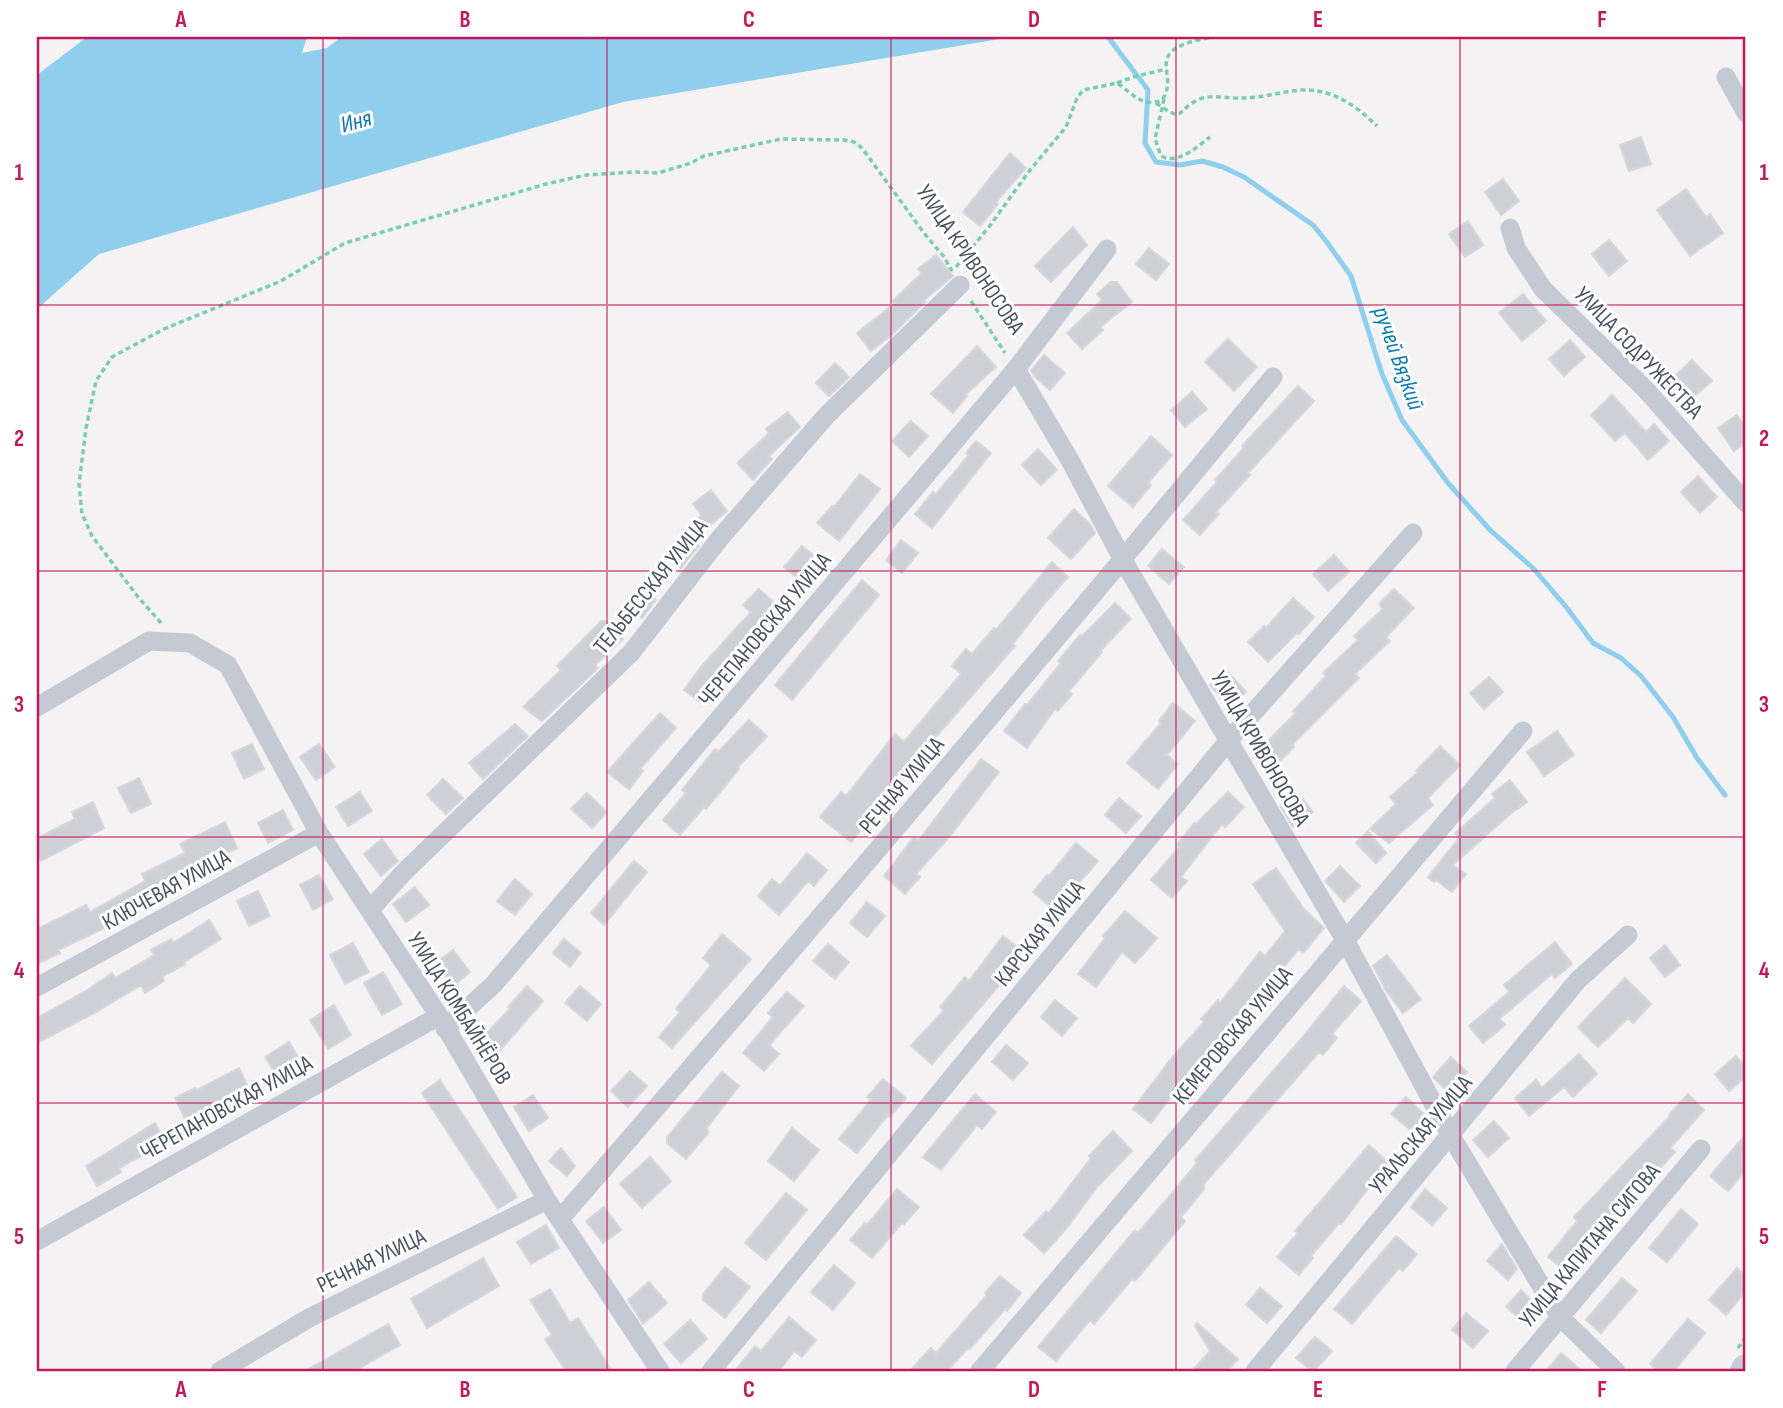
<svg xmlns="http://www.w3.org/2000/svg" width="1783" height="1408" font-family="'Sofia Sans Condensed',sans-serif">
	<rect width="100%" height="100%" fill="#f4f2f2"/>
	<!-- water -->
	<path fill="#8fceed" d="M87,37h220l-5,16 25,-5 14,-11h671l-389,65 -524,152 -62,55v-234z"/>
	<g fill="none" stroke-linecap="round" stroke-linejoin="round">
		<!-- stream -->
		<path stroke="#8fceed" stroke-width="5" d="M1108,37l40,53 -3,53 11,19 24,3 22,-4 21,6 21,10 69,48 13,16 25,35 31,98 20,46 46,63 42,47 43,38 34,40 26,35 28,15 20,18 32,41 24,41 28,37"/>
	</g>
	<!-- building -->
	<path fill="#ced0d6" stroke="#d6d7dd" stroke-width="2" d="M1641,137l10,27 -22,7 -9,-26z
		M1010,153l16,15 -30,34 2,2 -18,22 -17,-14z
		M1503,179l16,22 -18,14 -16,-23z
		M1686,189l20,28 4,-3 13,19 -33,23 -33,-46z
		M1468,221l15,24 -18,12 -16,-23z
		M1073,227l14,18 -36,37 -16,-16z
		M1609,240l18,21 -18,15 -17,-22z
		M1149,248l20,16 -13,16 -20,-16z
		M936,255l17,21 -30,25 2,1 -32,32 -22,17 -14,-18 38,-30 -3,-2 30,-28 -4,-4z
		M1111,282h6l15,20 -32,25 3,3 -21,19 -15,-16 35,-33 -5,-6z
		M1523,294l23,27 -24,20 -23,-28z
		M1228,339l29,28 -23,24 -29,-29z
		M1570,340l15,17 -21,19 -15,-17z
		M977,346l19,21 -30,27 1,2 -14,17 -22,-19z
		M1044,355l21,18 -15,17 -15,-13 -4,-7z
		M1692,360l20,21 -16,14 -20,-20z
		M835,363l14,14 -20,19 -13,-13z
		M1298,386l16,15 -66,72 2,2 -34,37 3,2 -19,21 -17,-15 34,-38 -2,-2 29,-32 -2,-2z
		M1192,392l15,17 -22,18 -14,-17z
		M1612,395l34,37 8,-8 15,17 -21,19 -23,-27 -10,8 -24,-26z
		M788,412l12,15 -31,29 3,3 -19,21 -16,-17 32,-30 -3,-4z
		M1737,415l9,14v13l-12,9 -16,-23z
		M911,421l17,15 -19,21 -17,-16z
		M1151,436l21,19 -24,28 3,2 -18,22 -25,-21z
		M976,441l15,12 -59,75 -17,-14 18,-22 3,2 33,-39 -3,-2z
		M1038,449l19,21 -16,15 -19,-20z
		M860,474l20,15 -41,52 -22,-18 15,-17 2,1z
		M1698,476l19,21 -17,16 -19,-21z
		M711,490l16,21 -34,29 6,6 -18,22 -15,-15 36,-38 -9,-11z
		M1074,509l16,15 5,9 -24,26 -23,-21z
		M901,540l17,13 -16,20 -16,-13z
		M802,546l17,14 -18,22 -17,-15z
		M1162,549l22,18 -15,17 -21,-18z
		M1334,555l15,17 -21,19 -15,-17z
		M1052,562l16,15 -25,28 -30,39 2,2 -81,93 -83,103 -31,-25 21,-25 5,4 49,-62 9,8 57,-68 -9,-8 14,-17 6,5 22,-26 2,2z
		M862,580l17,15 -87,105 -17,-15z
		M641,586l15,14 -14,18 -17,-16z
		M759,589l20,18 -28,32 4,2 -25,30 -3,-2 -25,34 -18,-13 17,-23 50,-55 -8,-7z
		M1394,589l20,19 -28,29 4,4 -35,33 4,4 -67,67 2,2 -20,20 -16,-16 38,-38 -3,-2 33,-35 -3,-3 35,-33 -4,-4 29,-27 -4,-5z
		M1293,598l21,19 -15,17 -2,-1 -29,29 -20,-20 16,-16 2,2z
		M1115,603l16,16 -31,32 2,1 -33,39 3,3 -14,17 -3,-2 -28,39 -23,-17 21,-27 2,1 34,-42 -3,-2 22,-26 2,1z
		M601,621h5l17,18 -28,26 3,3 -56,53 -19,-14 38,-37 -4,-4z
		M1227,671l19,21 -17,15 -19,-22z
		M1489,677l14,15 -19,17 -14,-16z
		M1173,703l22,18 -28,34 11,9 -20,25 -31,-26 34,-40 -2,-2z
		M660,713l16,15 -36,41 3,2 -14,18 -22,-17z
		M749,720l18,16 -29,31 1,2 -33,40 -2,-2 -24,28 -17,-15 23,-27 -4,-3 33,-41 3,3z
		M515,724l13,12 -45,43 -14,-16z
		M1557,731l17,24 -30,21 -17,-24z
		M252,744l12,25 -20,10 -12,-26z
		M319,744l16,23 -19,13 -16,-23z
		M1440,746l20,19 -32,33 5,7 -44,38 -19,-14 26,-25 -6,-7 28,-25 -2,-1z
		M981,759l18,13 -49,64 -34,38 4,3 -15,17 -21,-18 30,-39 4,4z
		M139,778l12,26 -20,9 -13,-25z
		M443,779l20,19 -17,16 -19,-19z
		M1510,780l17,22 -18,13 -56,50 13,9 -14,18 -16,-12 -2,2 -6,-5 31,-39 -4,-5 40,-35 -3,-4z
		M360,792l12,19 -24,15 -12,-19z
		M1228,792l16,15 -19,20 -3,-3 -41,53 6,4 -15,17 -21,-18 28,-33 -2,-2 17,-22 2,1z
		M587,793l20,19 -15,16 -21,-19z
		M1299,794l14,18 -20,15 -12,-20z
		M1119,798l22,18 -15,17 -21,-18z
		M93,802l11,26 -63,33 -4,-8v-15l38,-19 -3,-7z
		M283,810l10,20 -25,13 -10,-20z
		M225,822l12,26 -67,33 4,8 -35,17 1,3 -25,14 -57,27 2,3 -23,11v-35l49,-24 4,7 55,-31 -3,-7 43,-21 -5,-9z
		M1368,831l18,22 -10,10 -20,-20z
		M382,839l16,22 -17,15 -17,-22z
		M1076,843l22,18 -43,49 -22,-18 14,-17 2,1z
		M807,853l20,17 -13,16 -6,-5 -29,34 -21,-19 14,-17 8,7z
		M634,861l13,11 -43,53 -13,-12z
		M1340,866l20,20 -16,16 -19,-21z
		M1276,868l27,40 21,20 -21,25 -4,-4 -40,47 2,1 -20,25 5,4 -17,19 -2,-2 -33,37 -6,-5 -37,48 -18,-14 38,-50 33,-37 -3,-3 17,-19 2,3 40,-51 5,4 20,-25 -32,-47z
		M319,875l14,24 -20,11 -13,-25z
		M515,879l17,15 -17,21 -18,-14z
		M415,887l14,18 -23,17 -13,-18z
		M258,891l12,25 -21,10 -12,-25z
		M867,902l18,14 -18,21 -17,-14z
		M1125,911l32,27 -22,25 -13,-11 -26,35 -18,-13 27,-36 -2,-2z
		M209,920l12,19 -37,23 1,2 -23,13 2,4 -19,12 -4,-8 -43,26 -61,32v-25l49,-27 26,-18 3,5 39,-23 -3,-5 20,-11 2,4z
		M722,934l29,25 -79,89 -13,-11 21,-25 -4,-3 35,-44 -8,-7z
		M1003,936l25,19 -24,31 -3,-3 -69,81 -21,-18 33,-36 -4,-3 25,-30 4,4z
		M564,939l17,14 -11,14 -17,-14z
		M1555,942l17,22 -17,14 -3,-4 -53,45 6,6 -22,18 -14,-17 40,-34 -5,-7z
		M353,943l16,29 -24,12 -15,-29z
		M828,944l21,18 -14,17 -22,-18z
		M1665,945l15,20 -15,12 -15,-19z
		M453,950l17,22 -17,14 -18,-22z
		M1387,955l34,44 -18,14 -16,-21 -14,-26z
		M383,972l19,32 -20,11 -18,-32z
		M1625,978l26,26 -18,19 -5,-5 -30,29 -20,-20z
		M527,986l16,15 -53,61 -16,-16 36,-37 -2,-2z
		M580,986l21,18 -14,17 -22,-18z
		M1344,986l17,15 -29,33 5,4 -14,17 -4,-3 -116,133 2,3 -24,29 4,4 -50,60 -3,-2 -38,45 -4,-4 -34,41 -18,-14 97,-117 3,3 35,-41 24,-29 -2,-3 107,-122z
		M787,992l17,14 -35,39 10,9 -15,17 -21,-18 30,-36 -5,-4z
		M1055,1000l22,18 -15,18 -21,-19z
		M334,1005l17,30 -23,14 -18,-29z
		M289,1042l12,20 -24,14 -12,-19z
		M1006,1045l22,18 -15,17 -21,-18z
		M1579,1054l18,20 -24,23 -9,-10 -35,29 -14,-18 21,-18 6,8z
		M1736,1056l10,12v9l-17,14 -14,-17z
		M1451,1057l16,15 -18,21 -16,-16z
		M239,1068l10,21 -62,34 -12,-25 20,-10 2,2z
		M630,1071l17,15 -19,21 -17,-16z
		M722,1072l17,14 -33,43 3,3 -23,27 -19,-16v-6z
		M883,1079l23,19 -16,19 -2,-2 -31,38 -18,-14 32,-39 -4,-3z
		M440,1080l77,117 -19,12 -76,-116z
		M975,1094l21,18 -14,17 -5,-4 -36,45 -18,-13z
		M1688,1094l16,16 -34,38 5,4 -16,17 -4,-4 -48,53 3,3 -31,32 5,4 -14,17 -22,-17 29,-36 -3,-4 96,-101 -1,-1z
		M533,1095l15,23 -19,13 -15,-24z
		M1406,1097l20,19 -13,16 -22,-18z
		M1494,1121l15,17 -21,19 -15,-17z
		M155,1123l11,20 -47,25 2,4 -24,14 -11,-20z
		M792,1128l27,22 -25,31 -26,-20z
		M1113,1131l19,20 -34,35 -32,43 -22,24 -20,-18 22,-24 3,2 42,-55 -2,-2z
		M1746,1134v36l-18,21 -18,-15z
		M1369,1145l27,25 -19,21 -6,-6 -30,39 -2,-1 -28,33 2,2 -14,17 -22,-18 21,-24 -3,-2z
		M561,1148l14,18 -8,10 -18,-15z
		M650,1157l21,24 -29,27 -22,-24z
		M897,1189l22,18 -15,17 -2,-1 -30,35 -22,-18 15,-17 2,2z
		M1425,1189l22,19 -15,17 -21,-18z
		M786,1193l21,17 -41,50 -21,-17z
		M604,1207l17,23 -18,13 -17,-22z
		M1681,1209l17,15 -31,38 -18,-14z
		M546,1225l13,23 -28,16 -14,-22z
		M1396,1236l21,18 -14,17 -4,-3 -47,56 -18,-15z
		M1502,1244l15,25 -9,11 -21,-19z
		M483,1258l16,28 -72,42 -16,-29z
		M834,1265l21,18 -22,27 -22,-18z
		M725,1267l25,20 -25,31 -22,-18v-6z
		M1737,1268l9,8v15l-20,24 -17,-15z
		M1000,1276l21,17 -14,18 -2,-2 -35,40 -2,-1 -21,23h-37l21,-23 5,5 51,-58 -2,-2z
		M1622,1278l15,13 -36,42 -15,-13z
		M649,1282l18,21 -24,21 -15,-24z
		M1260,1288l22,18 -15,17 -21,-18z
		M550,1289l20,34 8,-5 34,53h-46l-21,-32 7,-4 -22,-35z
		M1521,1290l20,20 -13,16 -22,-19z
		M1466,1313l22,18 -15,17 -21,-18z
		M789,1317l27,23 -14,17 -8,-6 -15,20h-44l20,-25 6,5z
		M1688,1319l17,14 -31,38h-16l-8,-7z
		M690,1320l17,19 -26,24 -17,-19z
		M1197,1323l41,36 -11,12h-35l18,-20 -15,-25z
		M388,1324l12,21 -45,26h-50z
		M1315,1337l17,14 -18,20h-2l-16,-13z
		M1561,1353l21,18h-36z"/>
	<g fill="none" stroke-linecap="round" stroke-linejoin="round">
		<!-- path -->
		<path stroke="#7aceaf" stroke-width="3.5" stroke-dasharray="5 3.5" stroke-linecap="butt" d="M1117,83l16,-6 33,-8
			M1164,99l-9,40 6,17c17,9 36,-9 49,-19
			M1156,103c31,22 19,6 44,-4 12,-5 31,0 43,-1 20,0 40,-7 59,-8 32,-1 54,16 75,36
			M956,267l33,-40 41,-57 36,-43 11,-29 6,-8 34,-7c16,11 25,25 45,17 16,-22 -10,-40 18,-54 10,-5 23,-7 33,-9
			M971,301l34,52
			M161,623l-23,-26 -46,-61 -10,-22 -3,-30 7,-56 10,-47 16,-24 52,-28 117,-48 64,-38 201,-59 40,-9 51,-3 21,1 33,-10 13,-7 77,-17 63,1 10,2 8,6 62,85 20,24 8,14
			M1738,1348l8,-11"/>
		<!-- street -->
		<path stroke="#c3cad3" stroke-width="19" d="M1726,77l20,36
			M1510,228l6,20 27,41 104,102 99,112
			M1016,369l55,93 52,98 222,380 106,196 109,181 56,54
			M37,707l112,-66 41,2 38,22 91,168 120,183 108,184 113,171
			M370,910l33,-37 228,-220 89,-115 106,-122 134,-131
			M37,987l282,-154
			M445,1029l49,-45 522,-615 91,-120
			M560,1219c241,-278 480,-557 713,-842
			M37,1241l402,-225
			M220,1371l89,-53 238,-118
			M711,1371l518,-631 184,-207
			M980,1371l543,-640
			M1255,1371l323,-391 50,-45
			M1515,1371l186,-222"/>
		<!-- secondary -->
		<path stroke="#c5cdda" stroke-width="28" d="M1744,1371l2,-3"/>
	</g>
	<!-- grid -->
	<path fill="none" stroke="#c2185b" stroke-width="2" stroke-opacity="0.55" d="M323,37v1334M607,37v1334M891,37v1334M1176,37v1334M1460,37v1334M37,305h1709M37,571h1709M37,837h1709M37,1103h1709"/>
	<g text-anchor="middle" stroke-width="6" stroke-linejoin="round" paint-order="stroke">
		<!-- street labels -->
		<g font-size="23" fill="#495260" stroke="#fff">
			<text transform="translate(971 259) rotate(56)" y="8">УЛИЦА КРИВОНОСОВА</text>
			<text transform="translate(1639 352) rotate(46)" y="8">УЛИЦА СОДРУЖЕСТВА</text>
			<text transform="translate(650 586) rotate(-51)" y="8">ТЕЛЬБЕССКАЯ УЛИЦА</text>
			<text transform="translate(764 629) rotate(-50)" y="8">ЧЕРЕПАНОВСКАЯ УЛИЦА</text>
			<text transform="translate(1261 748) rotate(60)" y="8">УЛИЦА КРИВОНОСОВА</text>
			<text transform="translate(901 785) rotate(-50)" y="8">РЕЧНАЯ УЛИЦА</text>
			<text transform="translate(166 889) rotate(-29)" y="8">КЛЮЧЕВАЯ УЛИЦА</text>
			<text transform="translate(1039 933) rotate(-51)" y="8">КАРСКАЯ УЛИЦА</text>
			<text transform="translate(460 1008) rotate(58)" y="8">УЛИЦА КОМБАЙНЁРОВ</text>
			<text transform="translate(1232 1035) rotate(-50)" y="8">КЕМЕРОВСКАЯ УЛИЦА</text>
			<text transform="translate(226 1107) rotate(-29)" y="8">ЧЕРЕПАНОВСКАЯ УЛИЦА</text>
			<text transform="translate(1420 1134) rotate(-50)" y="8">УРАЛЬСКАЯ УЛИЦА</text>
			<text transform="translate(1589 1245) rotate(-50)" y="8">УЛИЦА КАПИТАНА СИГОВА</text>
			<text transform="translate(371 1260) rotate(-26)" y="8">РЕЧНАЯ УЛИЦА</text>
		</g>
		<!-- water labels -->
		<g font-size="24" font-style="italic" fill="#0d7aaf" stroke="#fff">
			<text transform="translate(356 121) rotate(-15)" y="8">Иня</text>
			<text transform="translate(1399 358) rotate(70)" y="8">ручей Вязкий</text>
		</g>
	</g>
	<!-- border -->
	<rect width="1783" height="1408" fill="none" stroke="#ffffff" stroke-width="77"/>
	<rect x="38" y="38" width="1706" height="1332" fill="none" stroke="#c2185b" stroke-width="2.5"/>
	<g font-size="23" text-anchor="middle" font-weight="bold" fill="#c2185b">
		<text x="181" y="27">A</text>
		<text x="465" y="27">B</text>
		<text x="749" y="27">C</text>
		<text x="1034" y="27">D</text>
		<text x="1318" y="27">E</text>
		<text x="1602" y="27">F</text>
		<text x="19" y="180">1</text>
		<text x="1764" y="180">1</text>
		<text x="19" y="446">2</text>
		<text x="1764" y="446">2</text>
		<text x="19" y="712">3</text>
		<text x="1764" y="712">3</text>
		<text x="19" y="978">4</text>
		<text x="1764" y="978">4</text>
		<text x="19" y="1244">5</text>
		<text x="1764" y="1244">5</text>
		<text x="181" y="1397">A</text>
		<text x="465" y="1397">B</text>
		<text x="749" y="1397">C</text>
		<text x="1034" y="1397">D</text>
		<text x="1318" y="1397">E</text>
		<text x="1602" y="1397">F</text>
	</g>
</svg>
